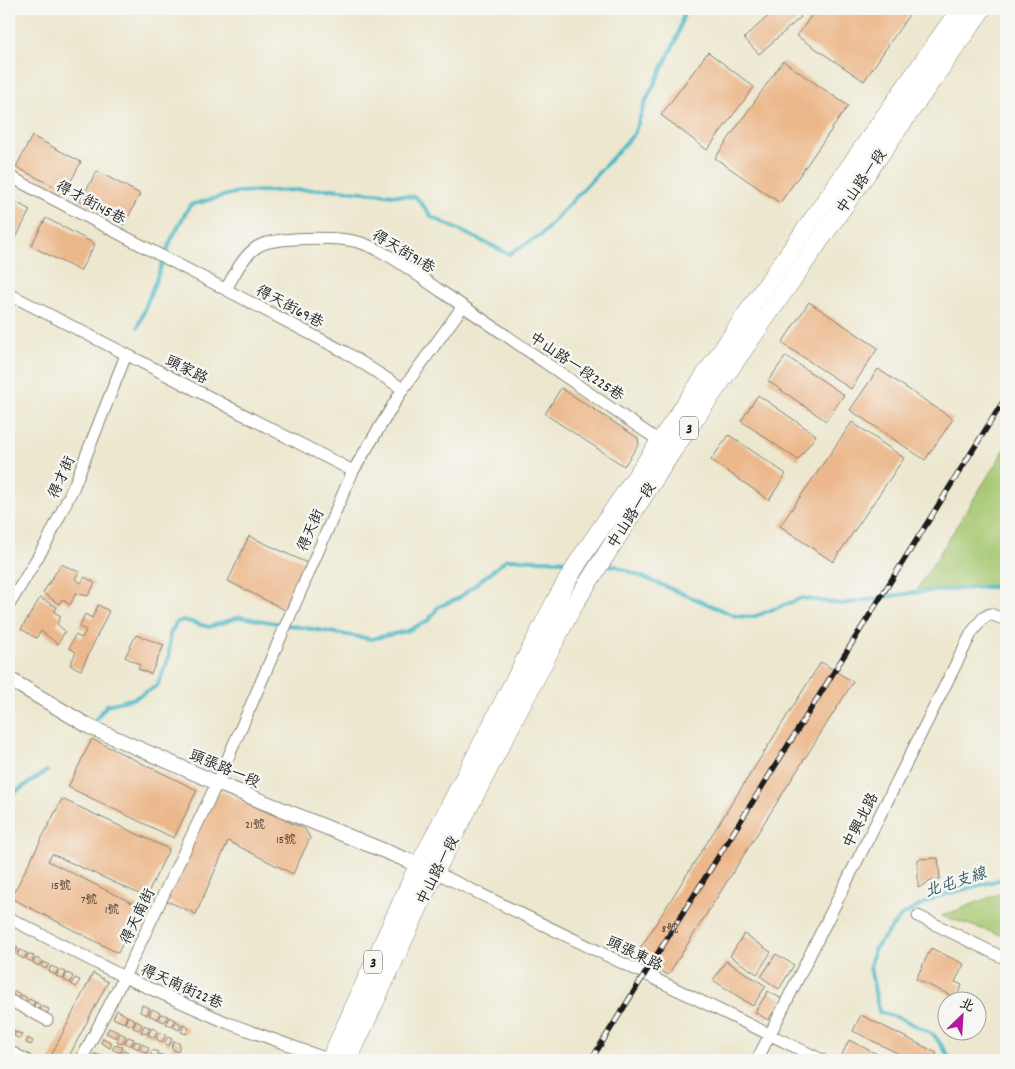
<svg xmlns="http://www.w3.org/2000/svg" width="1015" height="1069" font-family="Dekko,'LXGW WenKai TC',sans-serif">
	<rect width="100%" height="100%" fill="#f6f6f2"/>
	<filter id="ink" filterUnits="userSpaceOnUse"><feTurbulence type="fractalNoise" baseFrequency=".02" numOctaves="2"/><feDisplacementMap in="SourceGraphic" scale="10" xChannelSelector="R" yChannelSelector="G"/><feConvolveMatrix kernelMatrix="1 2 1 2 8 2 1 2 1" color-interpolation-filters="sRGB"/></filter>
	<filter id="wash" filterUnits="userSpaceOnUse"><feTurbulence type="fractalNoise" baseFrequency=".0096" numOctaves="4" result="noise"/><feDisplacementMap in="SourceGraphic" scale="20" xChannelSelector="R" yChannelSelector="G"/><feGaussianBlur stdDeviation="1.12" result="paint"/><feColorMatrix in="noise" values="0 0 0 0 0 0 0 0 0 0 0 0 0 0 0 0 0 1.4 0 .05"/><feComposite in="paint" operator="in"/></filter>
	<g filter="url(#wash)">
		<rect width="100%" height="100%" fill="#ece7ce"/>
		<!-- green -->
		<path fill="#a6c76f" stroke="#617246" d="M1006,447v132l-6,9 -83,2z
			M1006,891v35l-5,9 -59,-19z"/>
		<g fill="none" stroke-linecap="round" stroke-linejoin="round">
			<!-- stream -->
			<path stroke="#4bb8c6" stroke-width="4" d="M138,327l33,-87 19,-35 48,-13 93,-3 85,8 16,20 77,37 32,-19 93,-101 11,-31 32,-65 8,-29
				M606,565l10,1 120,50 17,1 49,-19 39,6 70,-11 95,-8
				M92,724l15,-19 28,-7 22,-12 12,-29 1,-23 6,-11 7,-3 26,7 31,-10 131,22 36,-8 22,-11 9,-13 21,-9 48,-39 65,2
				M9,796l38,-25
				M948,1060v-5l-14,-20 -32,-16 -23,-7 -9,-45 4,-17 27,-34 35,-19 70,-19"/>
		</g>
		<g id="blocks">
			<!-- building -->
			<path fill="#ecb88b" d="M776,9h18l7,8 -42,37 -15,-16z
				M816,9h97l-49,72 -67,-45z
				M708,52l46,35 -47,63 -46,-35z
				M783,61l65,45 -68,97 -65,-45z
				M32,136l49,26 -16,30 -49,-25z
				M97,171l43,23 -16,31 -44,-24z
				M9,198l21,12 -14,28 -7,-4z
				M46,218l49,26 -15,27 -49,-25z
				M9,257l4,2 -4,12z
				M809,302l69,46 -27,41 -69,-46z
				M786,356l58,39 -18,26 -58,-40z
				M878,369l75,50 -28,41 -75,-50z
				M561,388l77,50 1,6 -15,22 -79,-52z
				M758,395l58,40 -18,25 -57,-39z
				M852,422l52,36 -71,104 -53,-36z
				M729,435l57,39 -17,26 -58,-40z
				M249,536l58,27 -20,48 -59,-30z
				M61,564l18,8 -4,7 6,4 4,-6 10,6 -7,13 -12,-3 -6,12 -8,-6 -3,5 -16,-11z
				M40,598l17,9 -3,5 7,4 -4,8 8,7 -7,13 -17,-13 -5,7 -15,-9z
				M98,605l11,6 -28,59 -11,-5 6,-13 -7,-4 6,-13 7,3 4,-8 -7,-3 6,-13 7,4z
				M136,635l28,10 -13,29 -13,-5 2,-4 -15,-8z
				M821,662l32,20 -185,293 -32,-20z
				M92,739l105,51 -23,48 -106,-51z
				M222,792l83,37 5,9 -17,36 -65,-33 -32,73 -29,-13 45,-105z
				M62,799l107,50 -23,48 -94,-43 -4,7 92,46 -22,46 -107,-55z
				M938,858l2,21h-5l-17,9v-29z
				M744,934l27,18 -14,22 -27,-18z
				M11,945l7,3 -3,6 -6,-4z
				M931,948l33,16 -9,18 7,3 -6,13 -40,-19z
				M20,950l7,3 -3,6 -7,-4z
				M28,954l6,2 -2,6 -6,-3z
				M776,954l18,11 -15,24 -18,-12z
				M36,958l6,3 -3,5 -6,-3z
				M726,961l40,25 -13,20 -40,-26z
				M43,962l6,2 -3,5 -5,-2z
				M51,966l7,3 -3,6 -6,-4z
				M59,970l7,2 -3,7 -7,-3z
				M67,973l6,3 -3,7 -6,-3z
				M93,973l15,9 -41,78h-18z
				M75,978l5,2 -4,7 -5,-3z
				M15,991l5,3 -3,5 -5,-3z
				M768,991l14,8 -14,21 -13,-8z
				M21,995l6,3 -2,5 -7,-4z
				M29,999l6,3 -3,5 -6,-2z
				M36,1002l4,3 -2,4 -5,-2z
				M142,1005l8,3 -3,7 -7,-3z
				M42,1006l7,3 -2,5 -7,-3z
				M152,1009l8,4 -3,6 -8,-4z
				M117,1010l10,6 -3,7 -11,-5z
				M161,1014l7,2 -4,6 -6,-3z
				M861,1015l76,38 -4,7h-22l-58,-29z
				M128,1016l7,4 -2,6 -8,-3z
				M169,1017l6,3 -3,6 -6,-2z
				M136,1021l6,3 -3,6 -6,-2z
				M176,1021l5,3 -2,6 -6,-3z
				M144,1025l6,3 -3,6 -6,-2z
				M183,1025l6,3 -3,6 -5,-2z
				M9,1028l6,3 -2,4 -4,-2z
				M109,1028l9,4 -2,6 -10,-5z
				M152,1028l5,3 -3,7 -6,-3z
				M16,1032l6,2 -2,5 -6,-3z
				M159,1032l7,3 -4,7 -6,-3z
				M120,1033l6,3 -3,8 -6,-2z
				M128,1037l6,2 -3,7 -6,-3z
				M168,1037l4,2 -3,7 -5,-3z
				M28,1038l5,3 -2,4 -5,-2z
				M103,1038l9,5 -2,5 -9,-5z
				M849,1040l40,20h-43l-5,-3z
				M135,1041l6,2 -3,6 -5,-3z
				M174,1041l6,3 -2,8 -7,-4z
				M143,1044l6,4 -2,5 -7,-3z
				M115,1045l8,2 -3,6 -8,-4z
				M124,1050l5,2 -1,6 -7,-3z
				M152,1050l6,2 -2,5 -6,-3z
				M95,1054l9,3 -1,3h-10z
				M159,1054l6,2 -1,4 -6,-2z"/>
		</g>
	</g>
	<g filter="url(#ink)">
		<use href="#blocks" fill-opacity="0" stroke="#848275" stroke-width="1"/>
		<g fill="none" stroke-linecap="round" stroke-linejoin="round">
			<defs>
				<path id="minor" d="M9,176l336,176 58,37
					M226,289c9,-15 16,-32 31,-42 16,-11 82,-10 101,-5 27,7 60,34 84,50 75,50 147,102 222,152
					M9,294l344,177
					M9,605l39,-65 26,-54 52,-131
					M435,872l387,188
					M918,916l88,43
					M9,918l115,59 104,46 102,37
					M9,1000l38,20
					M9,1051l17,9
					M81,1060l43,-83 93,-194 136,-312 50,-82 60,-83
					M757,1060l215,-428 11,-14 7,-4 16,6"/>
				<path id="tertiary" d="M9,679l81,48 127,56 212,86"/>
				<path id="primary" d="M330,1060l82,-181 145,-281 23,-39 176,-259 204,-291
					M348,1060l87,-188 138,-266 100,-156 309,-441"/>
			</defs>
			<!-- minor casing -->
			<use href="#minor" stroke="#848275" stroke-width="13"/>
			<!-- tertiary casing -->
			<use href="#tertiary" stroke="#848275" stroke-width="16"/>
			<!-- primary casing -->
			<use href="#primary" stroke="#848275" stroke-width="19"/>
			<!-- minor -->
			<use href="#minor" stroke="#fff" stroke-width="11"/>
			<!-- tertiary -->
			<use href="#tertiary" stroke="#fff" stroke-width="14"/>
			<!-- primary -->
			<use href="#primary" stroke="#fff" stroke-width="18"/>
			<defs>
				<path id="rail" d="M591,1060l415,-663"/>
			</defs>
			<!-- rail casing -->
			<use href="#rail" stroke="#1c1c1c" stroke-width="5.5"/>
			<!-- rail -->
			<use href="#rail" stroke="#f6f6f2" stroke-width="4" stroke-dasharray="11" stroke-linecap="butt"/>
		</g>
	</g>
	<g text-anchor="middle" stroke-width="5" stroke-linejoin="round" paint-order="stroke">
		<!-- number labels -->
		<g font-size="12" fill="#504338">
			<text x="255" y="828">21號</text>
			<text x="286" y="843">15號</text>
			<text x="61" y="889">15號</text>
			<text x="89" y="903">7號</text>
			<text x="112" y="913">1號</text>
			<text x="670" y="932">8號</text>
		</g>
		<!-- shield labels -->
		<g fill="#f6f6f2" stroke="#5d5d5c" stroke-width="1">
			<rect x="680" y="416.5" width="18" height="23" rx="4"/>
			<rect x="364" y="950.5" width="18" height="23" rx="4"/>
		</g>
		<g font-size="14" font-weight="bold" fill="#1c1c1c">
			<text x="689" y="433">3</text>
			<text x="373" y="967">3</text>
		</g>
		<!-- street labels -->
		<g font-size="15" fill="#1c1c1c" stroke="#f6f6f2">
			<text transform="translate(861 181) rotate(-55)" y="5">中山路一段</text>
			<text transform="translate(91 202) rotate(28)" y="5">得才街145巷</text>
			<text transform="translate(404 251) rotate(31)" y="5">得天街91巷</text>
			<text transform="translate(290 306) rotate(28)" y="5">得天街69巷</text>
			<text transform="translate(577 366) rotate(34)" y="5">中山路一段225巷</text>
			<text transform="translate(187 369) rotate(27)" y="5">頭家路</text>
			<text transform="translate(61 477) rotate(-66)" y="5">得才街</text>
			<text transform="translate(631 515) rotate(-57)" y="5">中山路一段</text>
			<text transform="translate(310 530) rotate(-66)" y="5">得天街</text>
			<text transform="translate(225 768) rotate(23)" y="5">頭張路一段</text>
			<text transform="translate(860 820) rotate(-63)" y="5">中興北路</text>
			<text transform="translate(437 870) rotate(-63)" y="5">中山路一段</text>
			<text transform="translate(137 916) rotate(-64)" y="5">得天南街</text>
			<text transform="translate(635 953) rotate(26)" y="5">頭張東路</text>
			<text transform="translate(182 986) rotate(24)" y="5">得天南街22巷</text>
		</g>
		<!-- water labels -->
		<g font-size="16" font-style="italic" fill="#2f5a60" stroke="#f6f6f2">
			<text transform="translate(955 881) rotate(-18)" y="6">北屯支線</text>
		</g>
	</g>
	<!-- margin -->
	<rect width="1015" height="1069" fill="none" stroke="#f6f6f2" stroke-width="30"/>
	<!-- north arrow -->
	<g transform="translate(962 1016) rotate(25)"><circle r="24" fill="#f6f6f2" stroke="#9f9f9c"/>
	<path d="M0-4L9 19L0 12L-9 19Z" fill="#b5179e"/>
	<text y="-8" font-size="14" font-weight="bold" text-anchor="middle" fill="#1c1c1c">北</text>
	</g>
</svg>
